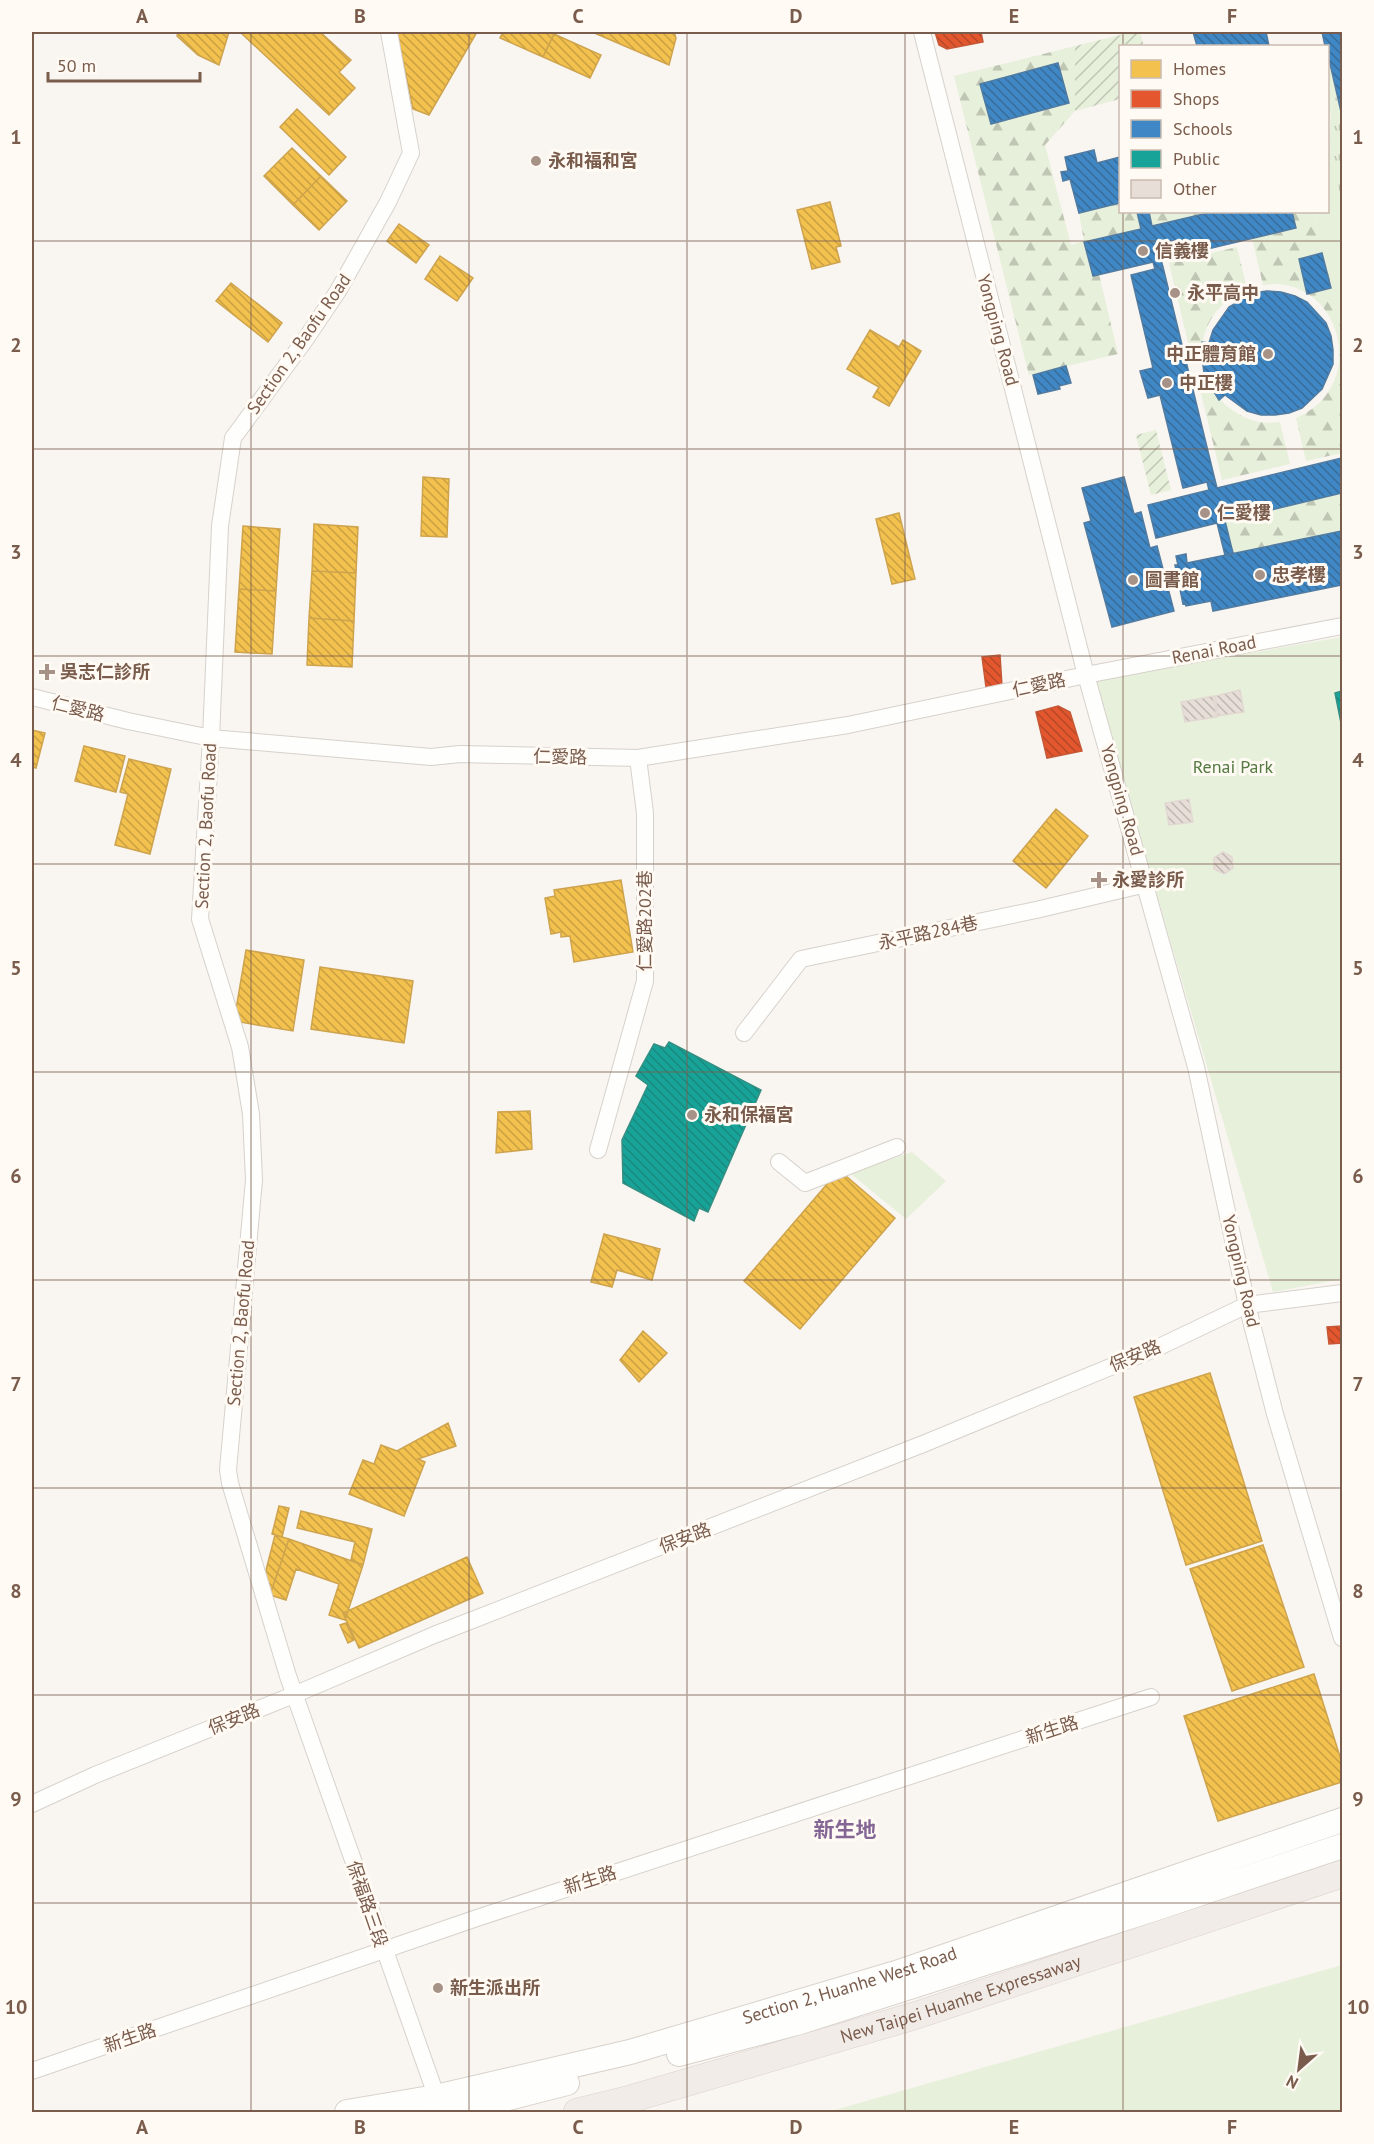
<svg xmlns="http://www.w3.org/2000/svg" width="1374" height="2144" font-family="'PT Sans','Noto Sans TC',sans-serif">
	<defs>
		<pattern id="grass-tufts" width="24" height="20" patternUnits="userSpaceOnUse" patternTransform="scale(1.5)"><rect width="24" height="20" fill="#e7f0db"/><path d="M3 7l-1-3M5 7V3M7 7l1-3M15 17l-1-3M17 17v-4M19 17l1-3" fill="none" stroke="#c0c6b4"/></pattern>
		<pattern id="forest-firs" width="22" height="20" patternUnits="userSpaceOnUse" patternTransform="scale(1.5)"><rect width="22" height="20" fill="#e7f0db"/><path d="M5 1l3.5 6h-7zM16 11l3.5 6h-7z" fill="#c0c6b4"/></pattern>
		<pattern id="garden-furrows" width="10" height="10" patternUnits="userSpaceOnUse" patternTransform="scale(1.5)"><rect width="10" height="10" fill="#e7f0db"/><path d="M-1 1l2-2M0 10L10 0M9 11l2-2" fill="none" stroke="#c0c6b4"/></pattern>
		<pattern id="homes-back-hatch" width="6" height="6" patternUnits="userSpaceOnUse" patternTransform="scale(1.5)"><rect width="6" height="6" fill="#f2c14e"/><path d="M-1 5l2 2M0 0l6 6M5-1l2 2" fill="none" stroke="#c9a043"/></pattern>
		<pattern id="shops-back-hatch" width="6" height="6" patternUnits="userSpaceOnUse" patternTransform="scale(1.5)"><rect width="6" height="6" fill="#e4572e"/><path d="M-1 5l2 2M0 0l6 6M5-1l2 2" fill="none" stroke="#b44828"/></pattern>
		<pattern id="schools-back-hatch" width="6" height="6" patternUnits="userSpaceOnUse" patternTransform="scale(1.5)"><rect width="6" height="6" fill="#3f88c5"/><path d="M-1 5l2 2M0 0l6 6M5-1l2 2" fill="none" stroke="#386d9a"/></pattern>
		<pattern id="public-back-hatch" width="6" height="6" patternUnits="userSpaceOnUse" patternTransform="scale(1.5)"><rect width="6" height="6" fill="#17a398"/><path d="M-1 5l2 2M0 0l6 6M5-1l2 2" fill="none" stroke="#1a887e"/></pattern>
		<pattern id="building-back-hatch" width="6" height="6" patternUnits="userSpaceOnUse" patternTransform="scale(1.5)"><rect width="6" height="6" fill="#e6ded7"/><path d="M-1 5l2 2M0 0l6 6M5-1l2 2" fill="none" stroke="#bfb7b1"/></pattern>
	</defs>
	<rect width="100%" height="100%" fill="#f9f5f0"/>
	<!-- grass -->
	<path fill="url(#grass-tufts)" d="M1337,93l5,23v89c-9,-38 -20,-74 -5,-112z"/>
	<!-- forest -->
	<path fill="url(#forest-firs)" d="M1075,46v65l-30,34 26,100 13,-4 -5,-28 41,-10v9h17l4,17 -57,13 9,33 6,-1 19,80 -89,21 -75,-299z
		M1149,212h63l-60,14z
		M1292,212h22l28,117v124l-36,8 -10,-43c76,-32 44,-145 -33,-133l-11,-47 43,-10z
		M1237,247l10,42c-30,12 -48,40 -45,72l-9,2 -24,-100z
		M1207,379c12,28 42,48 73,43l10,42 -68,16 -24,-99z
		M1342,493v38l-109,22 -8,-32z"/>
	<!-- park -->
	<path fill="#e7f0db" d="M1328,58l9,35 -8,27v19l13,66v124l-28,-117h14z
		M1342,637v642l-69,13 -179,-612z
		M912,1152l34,29 -40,38 -56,-46z
		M1342,1965v147h-514z"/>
	<!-- garden -->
	<path fill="url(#garden-furrows)" d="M1133,32h7l4,14h-24v53l-45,12v-65z
		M1156,430l15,60 -20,5 -15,-60z"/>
	<!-- homes -->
	<path fill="url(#homes-back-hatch)" stroke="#cea34e" stroke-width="1.5" d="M178,32h51l-10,33 -21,-10 -21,-19z
		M240,32h80l31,28 -12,12 16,16 -26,27z
		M397,32h80l-48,83 -16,-6z
		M503,32h44l7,2 -11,23 -43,-19z
		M592,32h82l2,6 -7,27z
		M554,34l47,21 -11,23 -47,-21z
		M297,109l49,48 -17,18 -49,-48z
		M292,148l29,28 -28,29 -29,-29z
		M321,176l26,25 -28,29 -26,-25z
		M830,202l11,44 -5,1 4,15 -28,7 -15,-59z
		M399,224l30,21 -13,18 -29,-22z
		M440,256l33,22 -16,23 -32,-22z
		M231,283l51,40 -14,19 -52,-41z
		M870,330l29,17 4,-7 18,11 -32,55 -16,-9 6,-10 -32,-18z
		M423,477l26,2 -2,58 -26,-1z
		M899,513l16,66 -23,5 -16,-65z
		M314,524l44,3 -2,46 -44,-2z
		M243,526l37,3 -4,62 -37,-2z
		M312,571l44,2 -2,48 -45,-3z
		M239,589l37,2 -4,63 -37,-2z
		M309,618l45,3 -2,46 -45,-2z
		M32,730l13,3 -9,35 -4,-1z
		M84,746l41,10 -9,36 -41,-11z
		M129,759l42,10 -21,85 -35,-9 13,-51 -8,-2z
		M1056,809l32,27 -42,52 -33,-27z
		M621,880l12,72 -59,10 -4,-26 -9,1v-5l-10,2 -6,-36 10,-2 -1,-6z
		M246,950l58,10 -11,71 -59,-10z
		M320,967l93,14 -9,62 -93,-14z
		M530,1111l2,38 -36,4 2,-41z
		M839,1170l56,48 -95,111 -56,-48z
		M604,1234l56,15 -8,31 -35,-10 -5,17 -21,-5z
		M643,1331l24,22 -28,29 -19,-22z
		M1210,1373l52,168 -76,24 -52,-168z
		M448,1423l8,23 -38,13 7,3 -21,54 -55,-22 14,-34 11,4 7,-19 16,6z
		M279,1506l10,2 -7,29 -10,-3z
		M301,1511l71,18 -9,36 -12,-5 4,-18 -58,-14z
		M275,1535l14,4 -19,56 -7,-13z
		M289,1539l74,26 -18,55 -16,-5 10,-31 -43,-15 -10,31 -16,-5z
		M1263,1545l41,122 -72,24 -42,-122z
		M467,1557l16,36 -124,55 -16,-35z
		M346,1623l8,17 -6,3 -8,-18z
		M1314,1674l28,89v19l-124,39 -34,-105z"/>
	<!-- shops -->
	<path fill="url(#shops-back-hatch)" stroke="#c45837" stroke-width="1.5" d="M935,32h46l2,10 -36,7 -8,-4z
		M1000,655l2,31 -16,1 -4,-30z
		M1058,706l12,6 12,39 -35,7 -11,-46z
		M1342,1326v17l-13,1 -2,-17z"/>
	<!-- schools -->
	<path fill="url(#schools-back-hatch)" stroke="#517ba1" stroke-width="1.5" d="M1193,32h75h-2l3,14h-72z
		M1322,32h20v84l-14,-61v-9h-3z
		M1058,63l11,40 -78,21 -11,-40z
		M1094,150l3,13 23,-6v46l-41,10 -9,-34 -7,2 -2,-9 7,-1 -3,-14z
		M1137,212h12l3,14 60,-14h80l4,16 -135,32 2,7 -8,2 -2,-7 -60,14 -9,-34 57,-13z
		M1322,253l9,35 -24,6 -8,-35z
		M1163,267l52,213 -32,8 -23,-93 -12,3 -8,-27 13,-3 -22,-93z
		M1267,291l14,1 14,4 12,6 19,21 5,13 2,14v14l-11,25 -20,19 -13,5 -14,2h-14l-14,-4 -22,-16 -6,5 -8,-13 -7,-14 -2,-16v-15l7,1 4,-13 16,-23 24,-14z
		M1066,366l5,17 -12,3 1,3 -22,5 -5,-19z
		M1342,458v35l-117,28 8,32 -8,2 -8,-32 -61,15 -8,-33 61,-15 -2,-8 8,-2 2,8z
		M1124,477l10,37 7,-2 9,36 7,-2 17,65 -62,16 -28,-104 7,-2 -9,-33z
		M1342,531v54l-129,26 -2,-10 -25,5 -1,-3 -2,1 -8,-39h3l-2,-9 10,-2 1,9z"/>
	<!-- public -->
	<path fill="url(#public-back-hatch)" stroke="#358e82" stroke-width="1.5" d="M1342,691v31l-1,1 -6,-30z
		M669,1042l92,48 -53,122 -9,-4 -5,13 -71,-38 -1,-43 26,-55 -12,-9 18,-32 11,4z"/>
	<!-- building -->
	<path fill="url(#building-back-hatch)" stroke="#e2d8d2" stroke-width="1.5" d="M1240,690l4,22 -26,4 -3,-20z
		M1213,696l4,21 -32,5 -4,-20z
		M1189,799l4,23 -24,3 -4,-22z
		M1223,852l9,5 1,11 -9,6 -10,-5v-11z"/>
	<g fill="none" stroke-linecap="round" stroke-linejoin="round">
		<defs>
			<path id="minor" d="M389,32l22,121 -23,49 -50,89 -33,49 -72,98 -13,88 -9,212 -11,181 40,128 11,67 3,66 -26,290 2,13 58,193 154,436
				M922,32l164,643 110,392 51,238 28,109 67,224
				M32,697l96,24 83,17 220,19 29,-3 178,4 210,-33 238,-50 256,-49
				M744,1033l57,-74 235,-49 110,-26
				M598,1150l47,-169v-168l-7,-55
				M779,1162l26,21 92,-36
				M32,1804l63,-29 201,-81 138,-59 489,-191 236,-97 88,-42 95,-12
				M32,2071l445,-153 674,-221"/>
			<g id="secondary">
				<path d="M679,2054l118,-31 360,-115 185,-62"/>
				<path id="s1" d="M347,2112l89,-15 194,-45 266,-79 446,-153"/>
				<path d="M453,2112l114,-29"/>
			</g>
			<g id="trunk">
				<path id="s2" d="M577,2112l53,-13 284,-83 428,-142"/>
			</g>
		</defs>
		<!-- minor casing -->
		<use href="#minor" stroke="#d7d1cb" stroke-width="18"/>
		<!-- secondary casing -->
		<use href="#secondary" stroke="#d9d2cb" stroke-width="26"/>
		<!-- trunk casing -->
		<use href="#trunk" stroke="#dad1cc" stroke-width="28"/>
		<!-- minor -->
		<use href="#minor" stroke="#fefefd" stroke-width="16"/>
		<!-- secondary -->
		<use href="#secondary" stroke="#fefefd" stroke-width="24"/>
		<!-- trunk -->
		<use href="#trunk" stroke="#f2ece8" stroke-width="27"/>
	</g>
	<!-- grid -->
	<path fill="none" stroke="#7a5c4d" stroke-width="1.5" stroke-opacity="0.55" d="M251,32v2080M469,32v2080M687,32v2080M905,32v2080M1123,32v14M1123,212v1900M32,241h1310M32,449h1310M32,656h1310M32,864h1310M32,1072h1310M32,1280h1310M32,1488h1310M32,1695h1310M32,1903h1310"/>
	<!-- markers -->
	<g fill="#a69286" stroke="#fffaf3" stroke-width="2">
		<circle cx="536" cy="161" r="6"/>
		<circle cx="1143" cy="251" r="6"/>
		<circle cx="1175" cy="293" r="6"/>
		<circle cx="1268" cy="354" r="6"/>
		<circle cx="1167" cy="383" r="6"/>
		<circle cx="1205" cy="513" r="6"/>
		<circle cx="1260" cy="575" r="6"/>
		<circle cx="1133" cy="580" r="6"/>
		<path d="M44 663h6v6h6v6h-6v6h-6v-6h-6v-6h6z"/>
		<path d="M1096 871h6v6h6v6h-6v6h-6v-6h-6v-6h6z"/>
		<circle cx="692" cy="1115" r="6"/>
		<circle cx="438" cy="1988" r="6"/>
	</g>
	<g text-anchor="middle" stroke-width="6" stroke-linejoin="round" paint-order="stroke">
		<!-- poi labels -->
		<g font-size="18" font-weight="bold" fill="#7a5c4d" stroke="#fffaf3" text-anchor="start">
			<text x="548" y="167">永和福和宮</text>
			<text x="1155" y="257">信義樓</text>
			<text x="1187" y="299">永平高中</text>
			<text x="1256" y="360" text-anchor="end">中正體育館</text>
			<text x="1179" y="389">中正樓</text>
			<text x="1217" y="519">仁愛樓</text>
			<text x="1272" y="581">忠孝樓</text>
			<text x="1145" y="586">圖書館</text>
			<text x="60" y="678">吳志仁診所</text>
			<text x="1112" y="886">永愛診所</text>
			<text x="704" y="1121">永和保福宮</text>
			<text x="450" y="1994">新生派出所</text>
		</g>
		<!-- street labels -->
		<g font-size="18" fill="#7a5c4d" stroke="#fffaf3">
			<text transform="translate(998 330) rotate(75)" y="6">Yongping Road</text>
			<text transform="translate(299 344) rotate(-55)" y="6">Section 2, Baofu Road</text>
			<text transform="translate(1214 650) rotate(-11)" y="6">Renai Road</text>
			<text transform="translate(1039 685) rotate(-12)" y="6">仁愛路</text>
			<text transform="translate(78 709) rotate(14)" y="6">仁愛路</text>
			<text transform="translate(560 757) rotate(1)" y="6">仁愛路</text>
			<text transform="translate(1122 800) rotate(74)" y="6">Yongping Road</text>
			<text transform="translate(206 826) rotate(-87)" y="6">Section 2, Baofu Road</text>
			<text transform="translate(645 921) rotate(-90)" y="6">仁愛路202巷</text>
			<text transform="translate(928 933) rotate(-12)" y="6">永平路284巷</text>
			<text transform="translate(1241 1271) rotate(77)" y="6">Yongping Road</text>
			<text transform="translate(241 1323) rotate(-85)" y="6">Section 2, Baofu Road</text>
			<text transform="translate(1135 1356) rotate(-23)" y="6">保安路</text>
			<text transform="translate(685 1538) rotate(-21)" y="6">保安路</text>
			<text transform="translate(234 1719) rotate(-22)" y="6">保安路</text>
			<text transform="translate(1052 1730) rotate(-18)" y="6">新生路</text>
			<text transform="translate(590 1880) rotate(-18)" y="6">新生路</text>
			<text transform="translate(367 1904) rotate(71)" y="6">保福路三段</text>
			<text dy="6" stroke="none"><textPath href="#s1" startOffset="519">Section 2, Huanhe West Road</textPath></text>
			<text dy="6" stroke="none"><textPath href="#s2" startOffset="400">New Taipei Huanhe Expressaway</textPath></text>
			<text transform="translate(130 2038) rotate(-19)" y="6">新生路</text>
		</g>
		<!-- park labels -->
		<g font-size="18" fill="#537a41" stroke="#fffaf3">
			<text x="1233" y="773">Renai Park</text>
		</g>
		<!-- quarter labels -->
		<g font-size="21" font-weight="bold" fill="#846695" stroke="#fffaf3">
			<text x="845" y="1837">新生地</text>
		</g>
	</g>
	<!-- border -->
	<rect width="1374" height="2144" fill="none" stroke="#fffaf3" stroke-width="66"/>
	<!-- legend -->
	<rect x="1119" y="45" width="210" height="168" fill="#fffaf3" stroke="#cabbb1" stroke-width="1.5"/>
	<rect x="1131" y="60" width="30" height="18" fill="#f2c14e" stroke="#cabbb1" stroke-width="1.5"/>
	<text x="1173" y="75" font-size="18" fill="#7a5c4d">Homes</text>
	<rect x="1131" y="90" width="30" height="18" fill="#e4572e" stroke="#cabbb1" stroke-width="1.5"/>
	<text x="1173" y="105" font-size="18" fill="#7a5c4d">Shops</text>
	<rect x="1131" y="120" width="30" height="18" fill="#3f88c5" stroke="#cabbb1" stroke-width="1.5"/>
	<text x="1173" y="135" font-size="18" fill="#7a5c4d">Schools</text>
	<rect x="1131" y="150" width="30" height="18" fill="#17a398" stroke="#cabbb1" stroke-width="1.5"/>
	<text x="1173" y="165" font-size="18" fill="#7a5c4d">Public</text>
	<rect x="1131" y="180" width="30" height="18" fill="#e6ded7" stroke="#cabbb1" stroke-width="1.5"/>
	<text x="1173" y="195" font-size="18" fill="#7a5c4d">Other</text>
	<!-- north arrow -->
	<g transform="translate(1299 2069) rotate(208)" stroke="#fffaf3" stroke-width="4.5" paint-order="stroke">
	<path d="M0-4.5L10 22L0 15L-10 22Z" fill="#7a5c4d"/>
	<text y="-9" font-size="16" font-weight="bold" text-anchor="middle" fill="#7a5c4d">N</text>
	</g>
	<!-- scale -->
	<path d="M48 72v9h152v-9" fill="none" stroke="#7a5c4d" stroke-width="3"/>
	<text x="57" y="72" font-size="18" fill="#7a5c4d" stroke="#fffaf3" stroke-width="4.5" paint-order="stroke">50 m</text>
	<rect x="33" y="33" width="1308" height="2078" fill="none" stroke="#7a5c4d" stroke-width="2"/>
	<g font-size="20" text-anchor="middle" font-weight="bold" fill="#7a5c4d">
		<text x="142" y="23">A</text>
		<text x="360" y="23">B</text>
		<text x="578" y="23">C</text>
		<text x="796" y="23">D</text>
		<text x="1014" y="23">E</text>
		<text x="1232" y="23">F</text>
		<text x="16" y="144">1</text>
		<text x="1358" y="144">1</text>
		<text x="16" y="352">2</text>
		<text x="1358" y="352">2</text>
		<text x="16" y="559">3</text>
		<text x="1358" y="559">3</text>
		<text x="16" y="767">4</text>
		<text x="1358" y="767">4</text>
		<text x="16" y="975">5</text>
		<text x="1358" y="975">5</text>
		<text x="16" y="1183">6</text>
		<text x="1358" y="1183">6</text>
		<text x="16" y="1391">7</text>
		<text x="1358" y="1391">7</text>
		<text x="16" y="1598">8</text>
		<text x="1358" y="1598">8</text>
		<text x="16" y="1806">9</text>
		<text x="1358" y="1806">9</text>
		<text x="16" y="2014">10</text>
		<text x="1358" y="2014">10</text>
		<text x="142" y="2134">A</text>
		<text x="360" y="2134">B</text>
		<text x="578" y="2134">C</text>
		<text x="796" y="2134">D</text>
		<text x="1014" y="2134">E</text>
		<text x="1232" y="2134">F</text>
	</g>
</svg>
